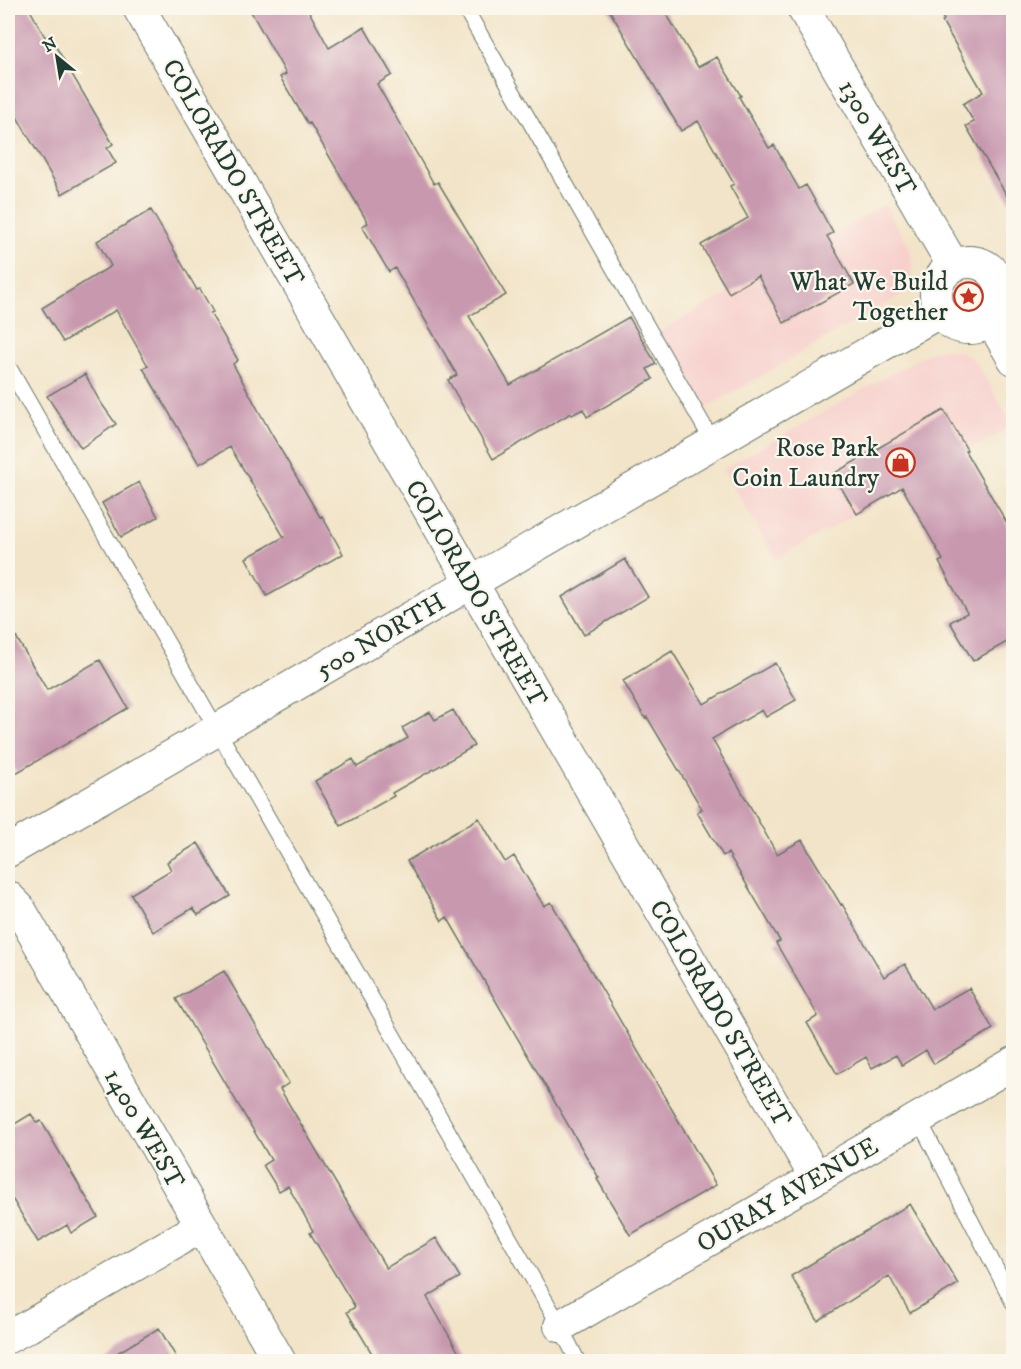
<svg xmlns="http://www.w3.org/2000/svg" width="1021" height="1369" font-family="'IM FELL DW Pica',serif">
	<rect width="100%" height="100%" fill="#fbf7ec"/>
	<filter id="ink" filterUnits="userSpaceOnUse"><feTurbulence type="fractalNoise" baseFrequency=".0167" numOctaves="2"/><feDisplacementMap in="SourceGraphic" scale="12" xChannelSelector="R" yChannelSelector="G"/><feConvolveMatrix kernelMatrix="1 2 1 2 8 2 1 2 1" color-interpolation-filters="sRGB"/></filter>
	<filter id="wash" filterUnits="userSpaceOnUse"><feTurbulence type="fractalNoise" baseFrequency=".008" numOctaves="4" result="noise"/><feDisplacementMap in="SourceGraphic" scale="24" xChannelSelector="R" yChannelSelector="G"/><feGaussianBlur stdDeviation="1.35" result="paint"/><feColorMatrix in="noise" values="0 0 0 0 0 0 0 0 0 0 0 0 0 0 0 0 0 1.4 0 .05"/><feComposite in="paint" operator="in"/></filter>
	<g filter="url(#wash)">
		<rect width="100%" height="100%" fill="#f2e4c8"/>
		<!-- built -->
		<path fill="#f7d0cc" d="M885,205l25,44 3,17 -1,11 -4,9 -6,8 -204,119 -46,-77z
			M946,349l18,4 12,9 37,64 -237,133 -53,-90 209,-118z"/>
		<g id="blocks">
			<!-- building -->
			<path fill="#c898af" d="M8,8h21l16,29 4,-2 64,109 -6,4 9,15 -54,31 -45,-77 -9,5z
				M249,8h58l22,40 35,-21 28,48 -15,9 57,100 4,-2 68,113 -37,21 41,69 119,-68 27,47 -9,5 6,10 -66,38 -4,-8 -11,6 -1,-2 -78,46 -45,-79 9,-5 -62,-107 -6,4 -27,-46 6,-3 -58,-100 -2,1 -28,-47 6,-3z
				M608,8h55l35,59 19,-10 24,39 -2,1 30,51 5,-3 25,44 7,-4 27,48 -6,3 27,48 -70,39 -26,-47 -29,17 -28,-48 47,-27 -18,-32 4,-2 -36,-63 -17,10z
				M937,8h77v200l-48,-82 8,-4 -11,-18 20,-12 -41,-71 2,-1z
				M151,210l46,80 3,-1 13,23 -3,1 28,47 -5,4 39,71 48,82 2,-1 21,38 -76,42 -21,-38 38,-21 -54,-90 -31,17 -56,-96 5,-2 -32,-56 -53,32 -21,-34 69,-42 -14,-25z
				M85,374l14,26 17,24 -35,24 -34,-52z
				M944,410l23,40 -2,1 49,84v103l-41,23 -23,-39 17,-9 -28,-51 4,-2 -41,-73 -45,27 -24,-40z
				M139,482l19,35 -37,20 -19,-34z
				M625,559l23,38 -64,38 -22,-38z
				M8,623l39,67 53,-30 28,48 -112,65 -8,-15z
				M672,651l32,53 71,-41 21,37 -30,17 -4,-7 -50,29 65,115 25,-14 39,65 1,-1 42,73 21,-13 27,45 37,-21 24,41 -59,35 -8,-14 -24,15 -6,-10 -24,13 -6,-11 -29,17 -30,-51 11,-7 -42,-73 4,-2 -52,-88 -5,3 -26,-44 5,-3 -55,-92 -2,1 -22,-37z
				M453,710l21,36 -82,47 2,3 -53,30 -26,-45 38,-22 4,8 51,-29 -6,-10 28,-16 5,8z
				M479,818l26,44 9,-6 30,50 7,-4 165,283 -86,50 -33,-56 2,-1 -152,-261 -5,4 -35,-60z
				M198,843l32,53 -32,19 -5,-7 -40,24 -22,-38 40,-24 -4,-8z
				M224,971l65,112 -9,6 106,179 50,-30 24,39 -33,20 37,65h-87l-30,-50 8,-5 -45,-74 3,-2 -25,-45 -9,5 -16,-26 8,-5 -95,-161z
				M31,1114l6,9 4,-2 57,96 -27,16 -4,-8 -29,17 -25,-42h-5v-72z
				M910,1204l48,80 -48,29 -21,-37 -71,45 -27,-45z
				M159,1328l20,34h-77z"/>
		</g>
	</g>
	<g filter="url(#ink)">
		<use href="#blocks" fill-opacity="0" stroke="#697768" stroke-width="1.5"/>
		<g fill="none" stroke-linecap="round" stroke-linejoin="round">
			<defs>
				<path id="lane" d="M465,8l248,434
					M8,366l552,960 18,36
					M918,1118l96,186"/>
				<path id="street" d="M139,8l677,1170
					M803,8l150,257
					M936 295a33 33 0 1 1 66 0a33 33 0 1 1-66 0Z
					M991,320l23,39
					M8,851l931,-539
					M8,897l11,11 261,454
					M560,1326l454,-263
					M8,1337l21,-11 173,-100"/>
			</defs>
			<!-- lane casing -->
			<use href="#lane" stroke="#697768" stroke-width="17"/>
			<!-- street casing -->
			<use href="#street" stroke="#697768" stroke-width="34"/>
			<!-- lane -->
			<use href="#lane" stroke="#fff" stroke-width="15"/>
			<!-- street -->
			<use href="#street" stroke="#fff" stroke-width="32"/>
		</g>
	</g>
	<!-- icons -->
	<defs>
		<symbol id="sight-ring" viewBox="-11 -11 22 22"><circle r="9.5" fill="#fbf7ec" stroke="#c8321e" stroke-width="1.5"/><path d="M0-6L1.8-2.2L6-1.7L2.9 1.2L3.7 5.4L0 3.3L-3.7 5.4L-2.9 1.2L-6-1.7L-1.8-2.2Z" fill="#c8321e"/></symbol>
		<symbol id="shop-ring" viewBox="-11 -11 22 22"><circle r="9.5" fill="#fbf7ec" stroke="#c8321e" stroke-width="1.5"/><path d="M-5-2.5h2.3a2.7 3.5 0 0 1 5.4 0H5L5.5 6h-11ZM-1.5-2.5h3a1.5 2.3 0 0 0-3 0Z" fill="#c8321e"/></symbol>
	</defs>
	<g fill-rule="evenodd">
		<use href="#sight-ring" x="952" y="280" width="33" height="33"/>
		<use href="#shop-ring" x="884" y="446" width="33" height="33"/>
	</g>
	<g text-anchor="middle" stroke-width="4.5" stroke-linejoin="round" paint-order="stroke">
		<!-- street labels -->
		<g font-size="26" fill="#1f3d34" stroke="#fbf7ec">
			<text transform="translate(878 137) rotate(60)" y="9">1300 WEST</text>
			<text transform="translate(234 172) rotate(60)" y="9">COLORADO STREET</text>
			<text transform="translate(477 593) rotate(60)" y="9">COLORADO STREET</text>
			<text transform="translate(380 635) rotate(-30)" y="9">500 NORTH</text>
			<text transform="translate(721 1013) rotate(60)" y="9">COLORADO STREET</text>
			<text transform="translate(145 1128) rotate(60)" y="9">1400 WEST</text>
			<text transform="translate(787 1194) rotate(-30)" y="9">OURAY AVENUE</text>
		</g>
		<!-- poi labels -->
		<g font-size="26" fill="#1f3d34" stroke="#fbf7ec" text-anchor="end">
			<text x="948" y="290">What We Build<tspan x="948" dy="30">Together</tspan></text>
			<text x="879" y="456">Rose Park<tspan x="879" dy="30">Coin Laundry</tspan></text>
		</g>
	</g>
	<!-- margin -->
	<rect width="1021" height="1369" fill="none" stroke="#fbf7ec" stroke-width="30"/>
	<!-- north arrow -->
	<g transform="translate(57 57) rotate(330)" stroke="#fbf7ec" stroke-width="4.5" paint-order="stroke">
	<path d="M0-4.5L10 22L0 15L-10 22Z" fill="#1f3d34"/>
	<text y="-9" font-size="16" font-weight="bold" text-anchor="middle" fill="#1f3d34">N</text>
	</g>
</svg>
